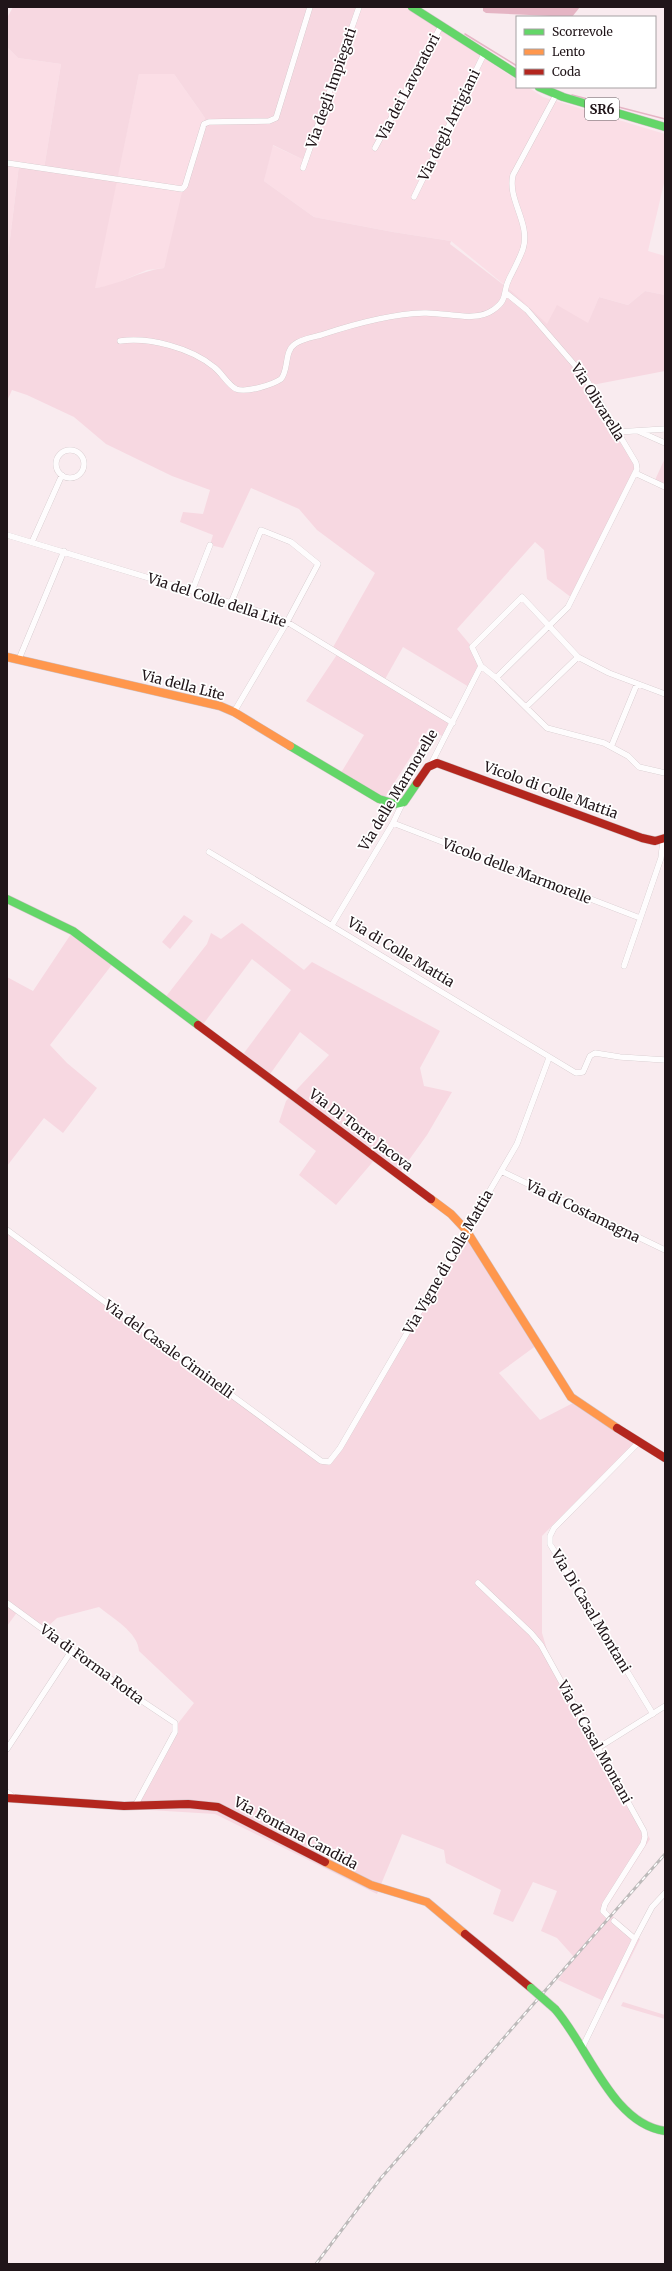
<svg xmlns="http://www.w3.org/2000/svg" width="672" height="2271" font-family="Merriweather,serif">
	<rect width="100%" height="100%" fill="#f9ebef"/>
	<!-- built -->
	<path fill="#fbdee6" d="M361,7h45l111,73v7h11l15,10 122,37v45l-17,72 17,5v39l-20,-4 -17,14 -29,-8 -11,27 -41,1 -34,-33 -62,-51 -58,-9 -79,-15 -50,-36 8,-36 34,16z
		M7,47l11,11 43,6 -17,105 -25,-4 -12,99z
		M139,74h35l31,44 -41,150 -17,2 -37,16 -16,2z"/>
	<!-- green -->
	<path fill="#f7d8e1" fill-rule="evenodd" d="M13,7h346l-53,154 -33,-16 -9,36 50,36 79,15 58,9 -1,3 63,48 34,32 10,-19 31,18 11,-26 29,8 17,-14 20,4v76l-73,14 44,78 -1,10 -63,125 -25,-19 -3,-29 -9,-8 -78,87 15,18 9,19 -12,21 -66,-40 -19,34 69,42 -8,15 -16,-10 -47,74 -43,-26 25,-41 -58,-34 32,-48 -6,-4 43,-76 -58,-43 -18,-21 -48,-21 -28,60 -13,-3 3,-10 -33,-13 3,-10 20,2 7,-24 -38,-14 -66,-32 -32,-27 -47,-22 -15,-5 -5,11v-137l12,-99 25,4 17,-105 -43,-6 -11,-11v-29zM139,74h35l31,44 -22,70 -19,80c-25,3 -45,17 -69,20z
		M665,458v27l-10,-5z
		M184,915l9,6 -23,28 -8,-7z
		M242,923l62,47 8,-8 128,69 -20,37 4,18 28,6 -25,43 -26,36 -25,-13 -40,47 -37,-30 17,-24 -37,-29 7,-21 43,-46 -29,-23 -32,45 -24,-24 47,-63 -39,-31 -51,68 -37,-28 43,-55 4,-11 10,6z
		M73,931l41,31 -64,83 17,18 30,25 -34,45 -19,-15 -37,48v-189l26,14z
		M7,1230l314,231 12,-2 133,-229 71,115 -38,28 41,47 33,-17 63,38 -94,95v97l6,20 102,186 -45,71 35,29 -32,64 -50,-23 16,-23 -17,-19 -16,-7 16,-40 -24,-9 -20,40 -20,-8 8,-24 -55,-27 -2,-13 -42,-16 -25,60 -162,-80 -82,-5 43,-83 18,-23 -55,-52c-1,-19 -27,-33 -40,-44l-42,11 -13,12 -26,-19 -11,15z
		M623,2002l42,13v4l-44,-13z"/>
	<!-- water -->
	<path fill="#e5b5c4" d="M483,7h97l-8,10 -86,-4 -3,-2z"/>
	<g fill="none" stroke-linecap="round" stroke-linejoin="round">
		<!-- stream -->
		<path stroke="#e5b5c4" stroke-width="1.5" d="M465,34l52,32
			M572,95l93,24"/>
		<defs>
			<path id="street" d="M375,148l66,-122
				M7,163l175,26 3,-3 19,-62 5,-2 60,-1 7,-3 34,-111
				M303,168l56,-161
				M414,197l70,-143
				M120,341c30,-4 71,7 94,26 8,6 13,17 22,22 10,4 36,-4 45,-10 8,-9 3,-28 14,-35 6,-5 18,-7 26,-9 33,-11 68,-21 103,-22 21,-1 51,10 69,-3 16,-11 9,-17 16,-31 5,-10 10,-19 14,-30 8,-26 -16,-49 -10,-74l43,-80
				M638,431l27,12
				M617,432l48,-3
				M56 464a14 14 0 1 1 28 0a14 14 0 1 1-28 0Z
				M635,473l30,14
				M7,535l261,79 19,8 166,101
				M32,542l30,-67
				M192,591l18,-46
				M231,603l30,-73 30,12 27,22 -31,58 -53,90
				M19,659l45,-108
				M496,678l72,-71 69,-138 -1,-6 -51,-86 -58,-67 -21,-17
				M665,694l-56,-21 -31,-16 -56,-60 -50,50 9,19 15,12 51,50 57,15 24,13 11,11 26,6
				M526,707l52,-50
				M611,747l26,-63
				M431,764l50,-98
				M393,823l247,95
				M209,852l367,221 7,-1 7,-16 5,-3 25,4 45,3
				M332,925l61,-102 9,-19
				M624,966l37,-108 2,-18
				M501,1171l164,79
				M7,1230l314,231 8,1 11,-14 177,-304 32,-86
				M639,1442l-85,86 -4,8v8l103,170
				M478,1583l53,50 10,12 103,186 1,6 -2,7 -38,60 -2,7 5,5
				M7,1603l120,88 48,32v9l-40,74
				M598,1748l67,-42
				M7,1749l65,-99
				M7,1792l9,7
				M635,1939l17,-32 13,-14
				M583,2046l52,-107 -21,-18"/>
			<path id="fast" d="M412,7l105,67
				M539,87l24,10 102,30
				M290,746l89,53 16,5 9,-2 13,-19
				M7,899l66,32 125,94
				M555,2009c33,37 57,115 110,122"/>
			<path id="slow" d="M7,657l213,49 14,6 56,34
				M431,1199l20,15 15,16 105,167 46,31
				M325,1862l46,23 56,17 38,32"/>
			<path id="jam" d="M417,783l11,-16 9,-4 205,75 13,3 10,-3
				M198,1025l233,174
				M617,1428l48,30
				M7,1798l117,8 64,-2 30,3 107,55
				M465,1934l66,54"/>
		</defs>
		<!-- street casing -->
		<use href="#street" stroke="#cdc1c4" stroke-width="6"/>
		<!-- fast casing -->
		<use href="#fast" stroke="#cdc1c4" stroke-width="9"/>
		<!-- slow casing -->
		<use href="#slow" stroke="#cdc1c4" stroke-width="9"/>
		<!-- jam casing -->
		<use href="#jam" stroke="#cdc1c4" stroke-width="9"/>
		<!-- street -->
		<use href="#street" stroke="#fefcfd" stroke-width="5.5"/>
		<!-- fast -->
		<use href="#fast" stroke="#63d668" stroke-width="8"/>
		<!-- slow -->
		<use href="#slow" stroke="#ff974d" stroke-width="8"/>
		<!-- jam -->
		<use href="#jam" stroke="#b3261e" stroke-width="8"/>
		<defs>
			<path id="rail" d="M316,2264l65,-86 284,-324"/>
		</defs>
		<!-- rail casing -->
		<use href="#rail" stroke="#bdbaba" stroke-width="3"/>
		<!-- rail -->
		<use href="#rail" stroke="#fff" stroke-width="1.5" stroke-dasharray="4.5" stroke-linecap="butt"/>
		<defs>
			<path id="fast-bridge" d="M531,1988l24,21"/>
		</defs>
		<!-- fast-bridge casing -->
		<use href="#fast-bridge" stroke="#cdc1c4" stroke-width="9" stroke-linecap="butt"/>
		<!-- fast-bridge -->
		<use href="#fast-bridge" stroke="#63d668" stroke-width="8"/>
	</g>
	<g text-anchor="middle" stroke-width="3.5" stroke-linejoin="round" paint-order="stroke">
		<!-- shield labels -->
		<rect fill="#fff" stroke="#635b5e" stroke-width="1" x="585" y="98" width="34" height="22" rx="3"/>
		<g font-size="13" font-weight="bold" fill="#201519">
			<text x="602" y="114">SR6</text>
		</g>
		<!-- street labels -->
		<g font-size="14" fill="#201519" stroke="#fff">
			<text transform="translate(408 87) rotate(-62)" y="5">Via dei Lavoratori</text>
			<text transform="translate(331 88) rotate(-71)" y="5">Via degli Impiegati</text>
			<text transform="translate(449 125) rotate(-64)" y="5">Via degli Artigiani</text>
			<text transform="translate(598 402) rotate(58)" y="5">Via Olivarella</text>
			<text transform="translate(217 600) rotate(18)" y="5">Via del Colle della Lite</text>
			<text transform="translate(183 685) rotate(14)" y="5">Via della Lite</text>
			<text transform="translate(398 790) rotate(-59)" y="5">Via delle Marmorelle</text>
			<text transform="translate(551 790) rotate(20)" y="5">Vicolo di Colle Mattia</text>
			<text transform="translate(517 871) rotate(21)" y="5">Vicolo delle Marmorelle</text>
			<text transform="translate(401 952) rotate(31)" y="5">Via di Colle Mattia</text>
			<text transform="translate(361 1130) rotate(37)" y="5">Via Di Torre Jacova</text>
			<text transform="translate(583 1211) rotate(26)" y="5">Via di Costamagna</text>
			<text transform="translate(448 1262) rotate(-60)" y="5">Via Vigne di Colle Mattia</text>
			<text transform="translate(169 1349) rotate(36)" y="5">Via del Casale Ciminelli</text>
			<text transform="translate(591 1611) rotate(59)" y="5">Via Di Casal Montani</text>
			<text transform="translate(92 1664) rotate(36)" y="5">Via di Forma Rotta</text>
			<text transform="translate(595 1742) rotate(61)" y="5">Via di Casal Montani</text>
			<text transform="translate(296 1833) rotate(28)" y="5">Via Fontana Candida</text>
		</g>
	</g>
	<!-- border -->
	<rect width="672" height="2271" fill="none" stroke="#201519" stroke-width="16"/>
	<!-- legend -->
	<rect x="516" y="16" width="140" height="72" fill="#ffffff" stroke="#a6a1a3"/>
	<rect x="524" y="29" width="20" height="6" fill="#63d668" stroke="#a6a1a3"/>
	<text x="552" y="36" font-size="12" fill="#201519">Scorrevole</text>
	<rect x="524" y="49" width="20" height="6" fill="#ff974d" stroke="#a6a1a3"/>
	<text x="552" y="56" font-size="12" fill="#201519">Lento</text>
	<rect x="524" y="69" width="20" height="6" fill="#b3261e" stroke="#a6a1a3"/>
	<text x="552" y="76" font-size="12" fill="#201519">Coda</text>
</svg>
